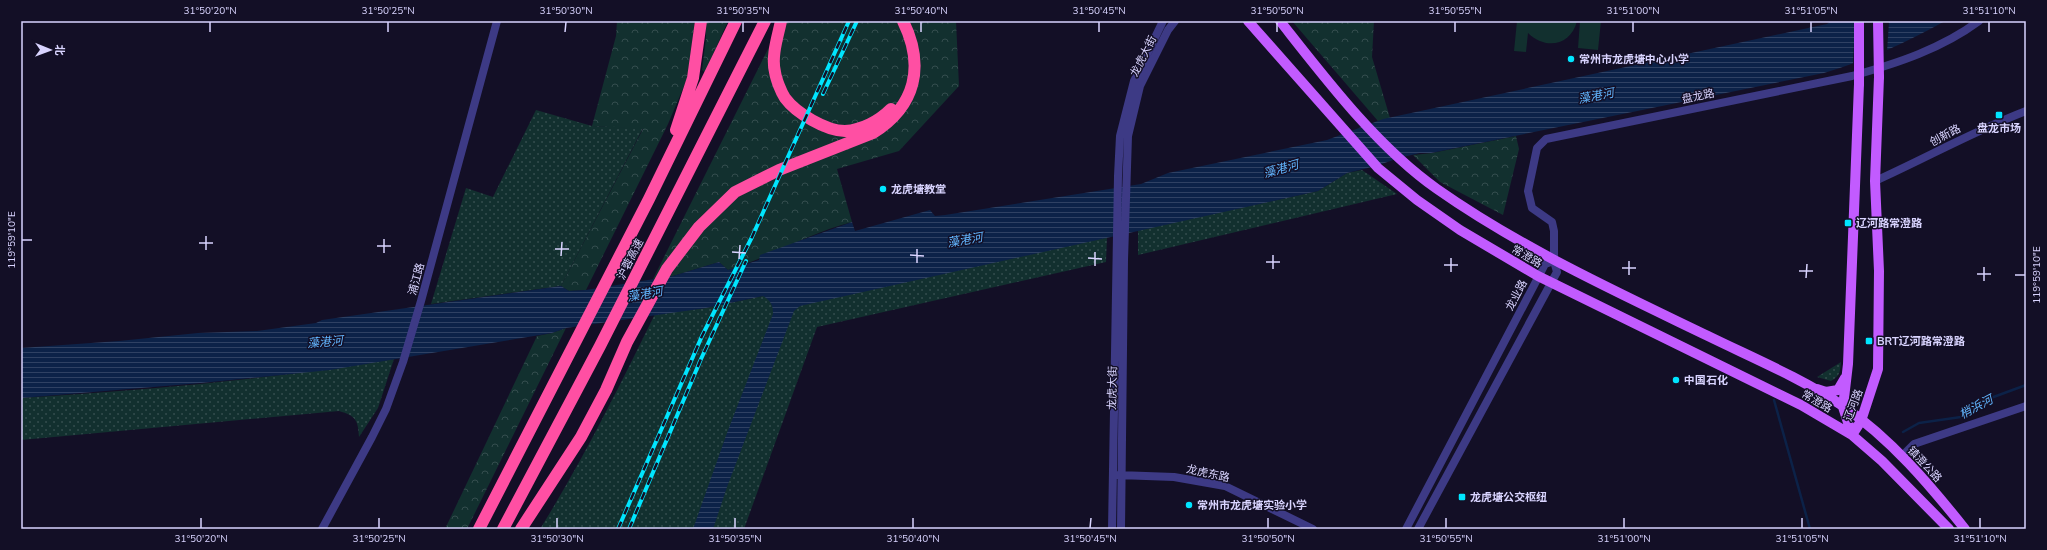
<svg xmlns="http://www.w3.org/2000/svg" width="2047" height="550" font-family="'Nunito Sans','Noto Sans SC',sans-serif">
	<defs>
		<pattern id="forest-crowns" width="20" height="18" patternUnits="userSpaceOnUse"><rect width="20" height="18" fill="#12302f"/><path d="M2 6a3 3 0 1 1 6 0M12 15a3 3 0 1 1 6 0" fill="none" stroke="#344d4e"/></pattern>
		<pattern id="park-dots" width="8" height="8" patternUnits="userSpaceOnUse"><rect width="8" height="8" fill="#12302f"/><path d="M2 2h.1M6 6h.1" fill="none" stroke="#344d4e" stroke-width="1.8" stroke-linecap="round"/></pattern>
		<pattern id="water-rules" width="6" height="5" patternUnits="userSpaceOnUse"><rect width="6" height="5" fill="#0c2248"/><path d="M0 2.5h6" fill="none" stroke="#2f4163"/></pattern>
	</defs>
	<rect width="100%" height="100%" fill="#130f26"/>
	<!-- green -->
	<path fill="#12302f" d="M1517,21h60c-6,25 -32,29 -49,12l-2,19 -12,-1z
		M1580,21h21l-3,29 -20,-2z"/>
	<!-- forest -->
	<path fill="url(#forest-crowns)" d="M617,21h78l-8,58 -19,45 -82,166 -17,1 -8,-5 82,-157 -51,-3 24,-90z
		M706,21h22l-23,51 -3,-2 4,-32z
		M782,21h174l3,65 -60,65 -62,18 15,53c-43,11 -82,35 -124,48l-9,-8 -46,14 -20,3z
		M1292,21h82l-2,36 18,61 -12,3z
		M1516,136l3,13 -16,66 -63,-33 -27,-27 19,-2z
		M566,328l-99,201h-22l92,-193 15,-3z"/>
	<!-- park -->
	<path fill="url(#park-dots)" d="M536,110l56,16 51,2 -82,158 -130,18 35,-116 27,9z
		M1362,170l35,24 -259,61v-25l180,-39 29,-18z
		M1107,237l-1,25 -289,65 -73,202h-204c43,-69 79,-142 115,-215l51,-6 110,-23 3,16z
		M394,359l-16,49 -19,29c-1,-17 -3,-21 -20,-26l-318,29v-42c125,-8 250,-19 373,-39z
		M1841,362c-1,10 -1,14 -10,19l-14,-4z"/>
	<!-- water -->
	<path fill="url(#water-rules)" d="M1831,21h114c-39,22 -78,39 -121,52l-393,80h-11l-21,5 -23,8 -29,7 -29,18 -518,115 -6,5 -67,176 -14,42h-20l34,-96 46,-119c0,-9 -2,-13 -10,-18l-57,12 -140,20 -14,5 -222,37 -129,13 -180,15v-50l98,-7 79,-8 59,-2 59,-8 6,-3 239,-34 8,5 17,-1 87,-14 46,-14 9,8 31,-10 1,-5 92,-33 3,9 75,-21 5,6 10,-1 196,-31 27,-11 159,-33 56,-21 444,-95z"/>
	<!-- pier -->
	<path fill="#130f26" d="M1855,21h34l-2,31 -34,14z"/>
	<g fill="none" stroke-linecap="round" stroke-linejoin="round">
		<!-- stream -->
		<path stroke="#0c2248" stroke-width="2.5" d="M1774,400l36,129
			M1903,432l16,-9 42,-6 19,-15 46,-17"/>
		<!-- minor -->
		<path stroke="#3d3a85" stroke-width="8" d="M1875,181c51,-23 99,-50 151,-70
			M1902,456l12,-12 112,-38
			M1118,475l56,2 51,9 88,43
			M322,529l50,-92 14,-28 17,-47 18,-61 76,-280
			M1112,529l6,-353 2,-40 14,-55 29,-60
			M1121,529l3,-269 4,-124 12,-50 28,-56 7,-9
			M1406,529l136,-259 3,-6 9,-3
			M1418,529l139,-257 -3,-11v-30l-2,-9 -20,-14 -4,-17 9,-43 9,-9 306,-63c46,-13 89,-27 127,-55"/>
		<!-- major -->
		<path stroke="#c25bff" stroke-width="10" d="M1248,21l130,147 39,32 43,30 78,46 263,129 51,30 30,26 67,68
			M1280,21c45,57 97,126 157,168 84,59 178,102 271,147 45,22 93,42 135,70 48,33 86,78 122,123
			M1817,389l9,3 12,-2 7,-12
			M1852,435l9,-14 17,-52 1,-98 -4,-90 4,-104
			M1852,435l-9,-28 5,-43 11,-280"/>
		<!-- highway -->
		<path stroke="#ff4fa3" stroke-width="12" d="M781,21c-3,15 -10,35 -6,51 1,7 6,20 10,26 11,15 41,33 60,33 17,-1 34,-10 46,-22
			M676,130l17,-52 8,-57
			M479,529l170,-330 87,-178
			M503,529l97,-183 165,-325
			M521,529l60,-92 25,-47 21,-48 40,-73 32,-42 36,-35 44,-22 94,-37c43,-27 52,-67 30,-112"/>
		<defs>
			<path id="rail" d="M823,94l34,-73
				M618,529l84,-193 50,-99 97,-216
				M629,529l72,-170 45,-98"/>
		</defs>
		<!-- rail casing -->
		<use href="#rail" stroke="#00e5ff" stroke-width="4"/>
		<!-- rail -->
		<use href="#rail" stroke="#130f26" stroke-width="2.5" stroke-dasharray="8" stroke-linecap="butt"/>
		<!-- major-bridge -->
		<path stroke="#c25bff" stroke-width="10" d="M1878,21l1,56
			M1859,84v-63"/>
	</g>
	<!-- ticks -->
	<path fill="none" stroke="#d9d4ff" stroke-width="1.5" d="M210,32v-10M388,32v-10M565,32l1,-10M743,32v-10M921,32v-10M1099,32v-10M1277,32v-10M1455,32v-10M1633,32v-10M1811,32v-10M1989,32v-10M22,240h10M199,243h14M377,246h14M555,249h14M206,250v-14M732,252l14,1M384,253v-14M910,255l14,1M561,256l1,-14M1088,258l14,1M739,259l1,-14M1266,262h14M917,263v-14M1444,265h14M1095,266v-14M1622,268h14M1273,269v-14M1799,271h14M1451,272v-14M1977,274h14M1629,275v-14M2015,275h10M1806,278l1,-14M1984,281v-14M201,528v-10M379,528v-10M557,528v-10M735,528v-10M913,528v-10M1090,528l1,-10M1268,528v-10M1446,528v-10M1624,528v-10M1802,528v-10M1980,528v-10"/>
	<!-- markers -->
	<g fill="#00e5ff" stroke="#130f26" stroke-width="1.5">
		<circle cx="1571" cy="59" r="4"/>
		<rect x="1995" y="111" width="8" height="8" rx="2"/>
		<circle cx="883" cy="189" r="4"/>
		<rect x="1844" y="219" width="8" height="8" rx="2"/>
		<rect x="1865" y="337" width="8" height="8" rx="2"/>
		<circle cx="1676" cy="380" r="4"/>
		<rect x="1458" y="493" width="8" height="8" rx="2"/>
		<circle cx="1189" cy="505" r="4"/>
	</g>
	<g text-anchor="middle" stroke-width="3" stroke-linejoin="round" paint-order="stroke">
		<!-- street labels -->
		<g font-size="11" fill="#d9d4ff" stroke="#130f26">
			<text transform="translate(1143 56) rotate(-63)" y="4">龙虎大街</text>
			<text transform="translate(1698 96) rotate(-12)" y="4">盘龙路</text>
			<text transform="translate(1945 135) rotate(-28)" y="4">创新路</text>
			<text transform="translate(1527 256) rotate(30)" y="4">常澄路</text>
			<text transform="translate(630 259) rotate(-63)" y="4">沪蓉高速</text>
			<text transform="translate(416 279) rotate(-75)" y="4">浦江路</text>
			<text transform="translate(1516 295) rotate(-62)" y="4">龙业路</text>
			<text transform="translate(1112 388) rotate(-89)" y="4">龙虎大街</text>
			<text transform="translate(1817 401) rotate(30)" y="4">常澄路</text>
			<text transform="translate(1853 405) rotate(-69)" y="4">辽河路</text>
			<text transform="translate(1925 464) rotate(47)" y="4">镇澄公路</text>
			<text transform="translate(1208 473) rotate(12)" y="4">龙虎东路</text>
		</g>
		<!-- poi labels -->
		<g font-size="11" font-weight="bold" fill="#d9d4ff" stroke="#130f26" text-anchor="start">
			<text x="1579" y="63">常州市龙虎塘中心小学</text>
			<text x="1999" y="132" text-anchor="middle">盘龙市场</text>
			<text x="891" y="193">龙虎塘教堂</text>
			<text x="1856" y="227">辽河路常澄路</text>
			<text x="1877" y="345">BRT辽河路常澄路</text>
			<text x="1684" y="384">中国石化</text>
			<text x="1470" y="501">龙虎塘公交枢纽</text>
			<text x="1197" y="509">常州市龙虎塘实验小学</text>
		</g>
		<!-- water labels -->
		<g font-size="12" font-style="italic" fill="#62b6ff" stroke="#130f26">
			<text transform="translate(1596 96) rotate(-11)" y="4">藻港河</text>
			<text transform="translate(1281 169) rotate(-16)" y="4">藻港河</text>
			<text transform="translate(965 240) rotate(-10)" y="4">藻港河</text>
			<text transform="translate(645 294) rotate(-10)" y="4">藻港河</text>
			<text transform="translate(325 342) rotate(-5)" y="4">藻港河</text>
			<text transform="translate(1976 407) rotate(-28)" y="4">梢浜河</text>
		</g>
	</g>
	<!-- border -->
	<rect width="2047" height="550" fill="none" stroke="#130f26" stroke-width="44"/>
	<!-- north arrow -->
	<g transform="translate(50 50) rotate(91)" stroke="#130f26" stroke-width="3" paint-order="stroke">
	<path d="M0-3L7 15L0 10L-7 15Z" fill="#d9d4ff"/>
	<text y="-6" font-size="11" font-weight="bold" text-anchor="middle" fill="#d9d4ff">北</text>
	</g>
	<rect x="22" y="22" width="2003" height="506" fill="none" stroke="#d9d4ff" stroke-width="1.5"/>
	<g font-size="10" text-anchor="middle" fill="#d9d4ff">
		<text x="210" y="14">31°50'20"N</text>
		<text x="388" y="14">31°50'25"N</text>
		<text x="566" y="14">31°50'30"N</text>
		<text x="743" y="14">31°50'35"N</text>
		<text x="921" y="14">31°50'40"N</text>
		<text x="1099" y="14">31°50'45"N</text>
		<text x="1277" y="14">31°50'50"N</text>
		<text x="1455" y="14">31°50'55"N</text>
		<text x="1633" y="14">31°51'00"N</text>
		<text x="1811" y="14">31°51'05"N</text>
		<text x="1989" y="14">31°51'10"N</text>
		<text transform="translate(11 240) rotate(-90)" y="4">119°59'10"E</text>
		<text transform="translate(2036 275) rotate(-90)" y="4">119°59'10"E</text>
		<text x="201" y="542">31°50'20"N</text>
		<text x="379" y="542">31°50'25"N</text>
		<text x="557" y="542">31°50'30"N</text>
		<text x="735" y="542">31°50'35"N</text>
		<text x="913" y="542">31°50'40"N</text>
		<text x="1090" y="542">31°50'45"N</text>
		<text x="1268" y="542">31°50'50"N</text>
		<text x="1446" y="542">31°50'55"N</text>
		<text x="1624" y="542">31°51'00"N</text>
		<text x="1802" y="542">31°51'05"N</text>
		<text x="1980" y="542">31°51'10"N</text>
	</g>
</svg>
